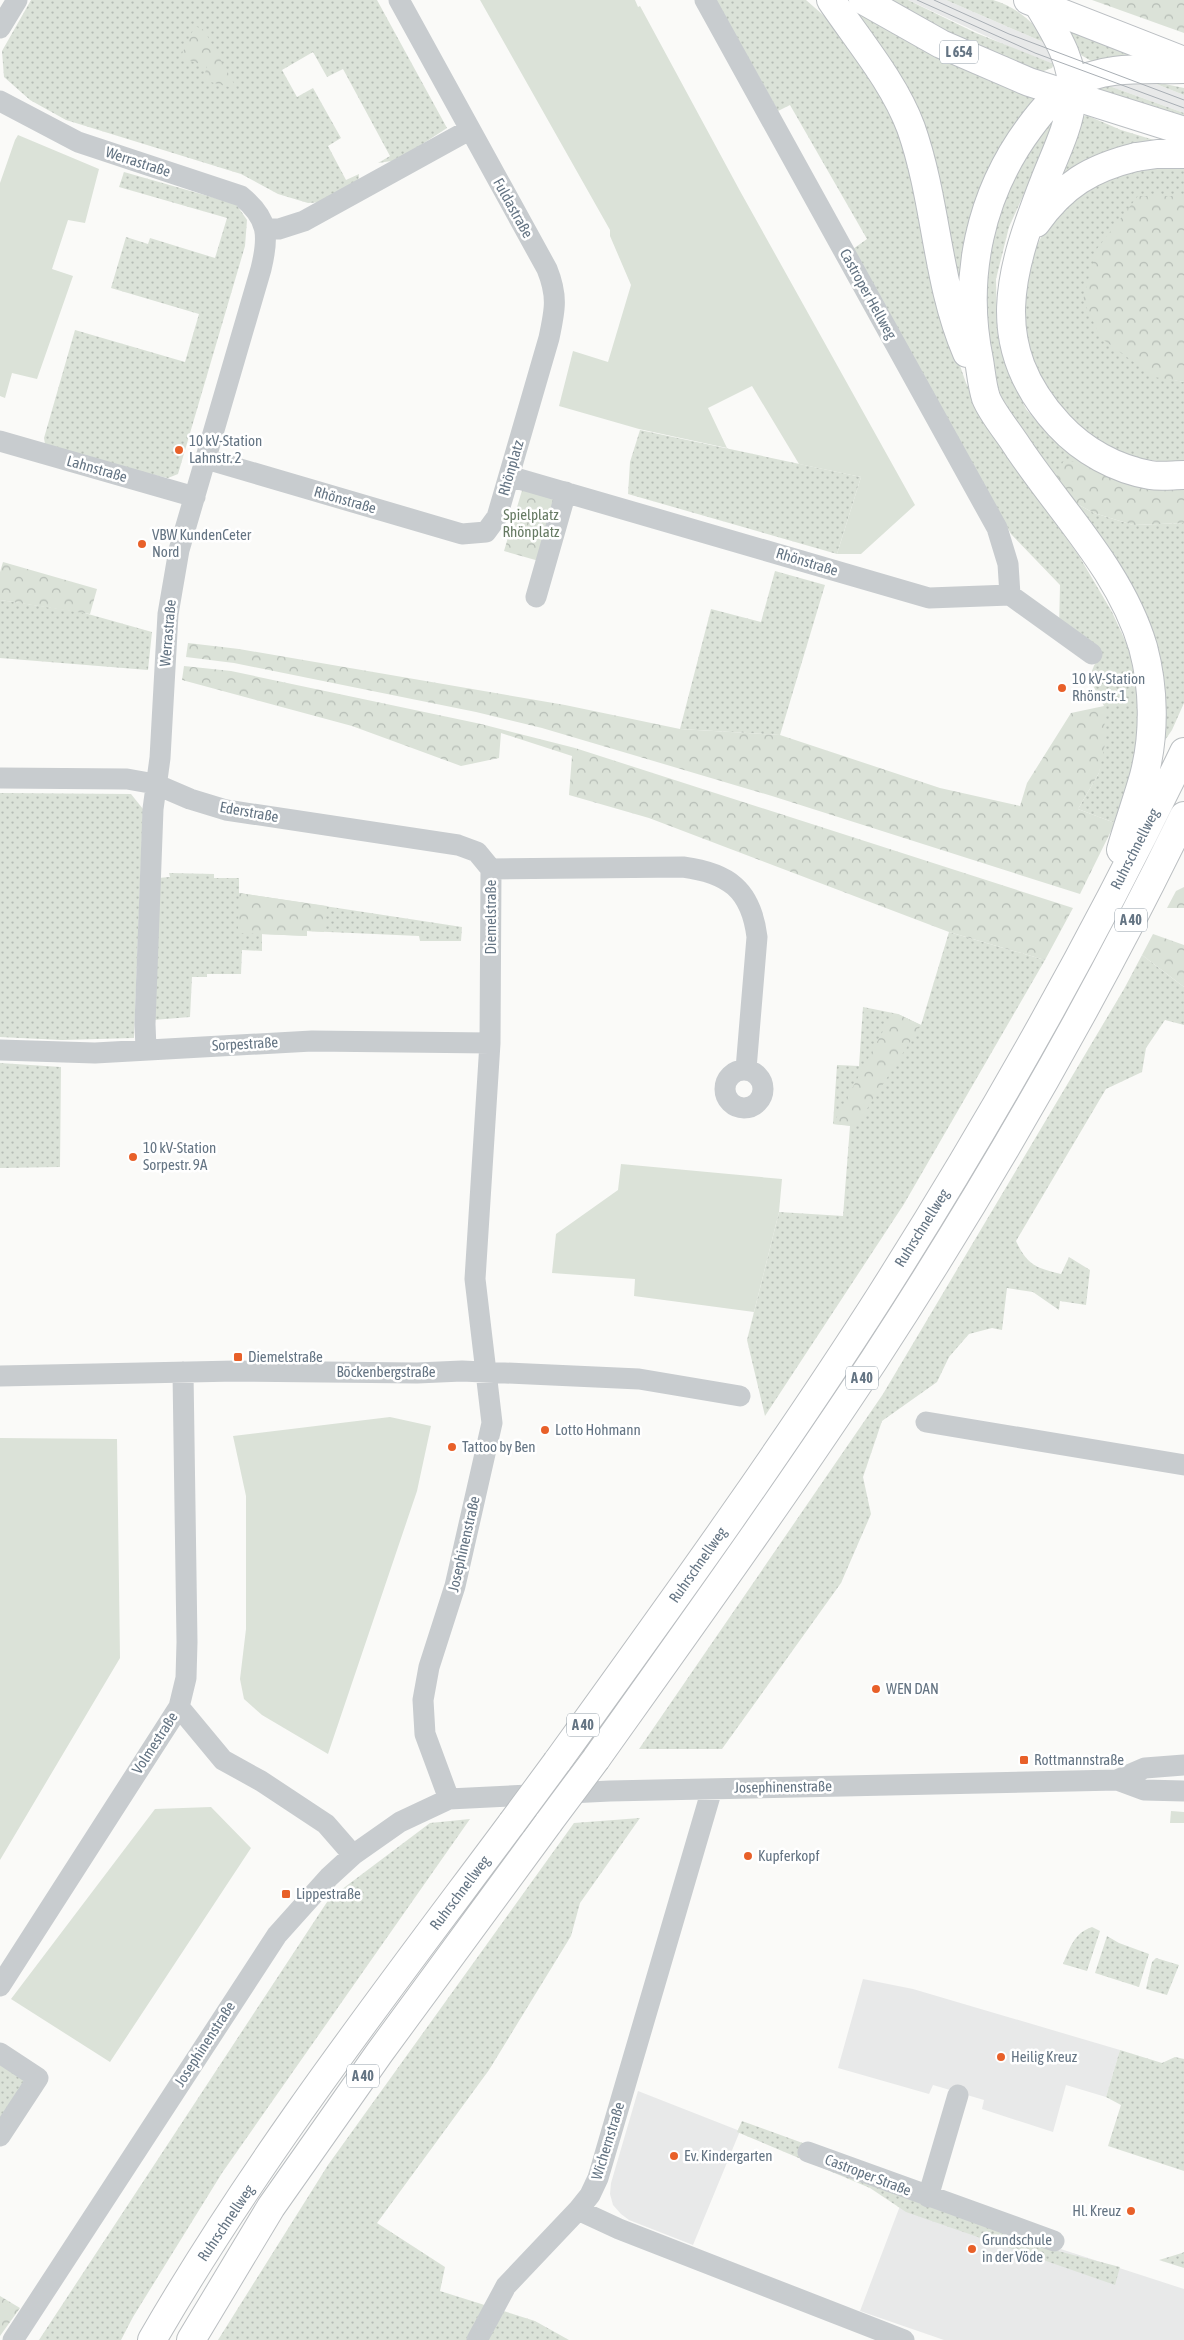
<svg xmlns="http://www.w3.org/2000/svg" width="1184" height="2340" font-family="'Asap Condensed',sans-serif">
	<defs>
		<pattern id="grass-dots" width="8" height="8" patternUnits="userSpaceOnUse" patternTransform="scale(1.25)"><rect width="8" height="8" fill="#dbe2d8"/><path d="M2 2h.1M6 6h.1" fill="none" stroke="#b5bcb5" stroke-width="1.8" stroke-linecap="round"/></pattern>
		<pattern id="forest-crowns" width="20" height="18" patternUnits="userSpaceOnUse" patternTransform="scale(1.25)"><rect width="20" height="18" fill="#dbe2d8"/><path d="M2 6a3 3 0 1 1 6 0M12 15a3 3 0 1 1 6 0" fill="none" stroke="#b5bcb5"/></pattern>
	</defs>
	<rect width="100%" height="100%" fill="#fafaf8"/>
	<!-- built -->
	<path fill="#e8e9e9" d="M908,0h38l104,45 4,17v2l-40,-15z
		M1146,80l38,15v18l-83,-30z
		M863,1979l50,10 207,61 -14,47 -40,-12 -13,47 -71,-23 2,-9 -51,-15 -4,9 -91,-26z
		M638,2091l102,40 -47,114 -64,-25 -8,-6 -8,-9 -3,-11 1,-11z
		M903,2198l281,91v51h-240l-84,-29z"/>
	<!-- grass -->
	<path fill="url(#grass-dots)" d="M31,0h346l70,128 -49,32 -20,3 12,-7 -47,-87 -16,8 -14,-25 -31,18 15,27 16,-9 28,50 -13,8 18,34 13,-6 -1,10 -34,18 -16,1 -30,-9 -37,-20 -175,-54 -36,-20 -26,-23 -2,-26z
		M716,0h90l24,21 19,20 52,91 47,199 18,52 31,57 82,116 33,56 17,37 9,47 1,31 -6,46 -18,50 -37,-14 21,-36 5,-67 -15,-28 11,-27 -41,-23 1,-43 -49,-51 -158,-285 14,-10 -77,-134 -12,6z
		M888,0h20l68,33 78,31 -2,4 -11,4 -86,-36z
		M946,0c14,0 33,0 47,0 25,7 43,25 57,45z
		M846,7l99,53 45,21 46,17 -73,214 -14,-58z
		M1069,29l62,25 -38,8 -12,-7z
		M1146,80l38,8v7z
		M1101,83l83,30v8l-88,-29 -2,-6z
		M1086,115l35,15 33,10 -1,2 -92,38 -4,-2 25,-60z
		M1045,120l11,3 -47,104 -13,52 1,50 9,37 20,43 23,27 33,25 -29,22 -47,-74 -18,-48 -4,-29 6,-107z
		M1153,164l31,2v30l-46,1 16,179 30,6v83l-59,-9 -29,-17 -26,-20 -23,-25 -16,-35 -8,-34 4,-61 19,-36 35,-35 26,-17z
		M124,172l112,32 11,16 -2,26 -67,228 -10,4 -23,-5 -100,-29 -1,-6 31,-108 110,32 14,-48 -88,-26 15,-51 22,7 2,-6 65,20 12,-40 -108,-31z
		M640,430l221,47 -24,77 -209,-60 2,-32z
		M1062,496l32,17 39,12 51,-2v180l-12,27 -11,16 4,-30z
		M775,571l50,14 -45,150 -100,-6 31,-120 50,13z
		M0,600l81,12 71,20 -4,38 -148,-12z
		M0,793l131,1 12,15 -9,229 -72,2 -62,-3z
		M169,873l45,1v4h25v15l223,34 -1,14h-41l-1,-5 -112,-5v5l-45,-2v17l-20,-1 -1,24h-34v3h-15l-2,40 -37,3 5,-142 12,-1z
		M949,932l96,28 -141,244 -139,212 -18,-76 32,-128 64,4 7,-90 -17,-2 4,-59 22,1 4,-59 35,7 23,11z
		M1142,955l42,32v38l-19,-5 -19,28 -4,24 -36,17 -90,152c11,24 20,27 45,33l8,-17 21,13 -4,35 -26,-4 -1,9 -26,-18 -26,-4 -5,42 -10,-2 -23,6 -20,23 -12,25 -55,39 -19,56 8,37 -30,69 -119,166h-83l244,-355 241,-405z
		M0,1063l61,4 -1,100 -60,1z
		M640,1818l-60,85 -9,33 -82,134 -112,153 68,44 -5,24 95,30 34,19h-351l110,-175 246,-342z
		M470,1819l-248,354 -89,144 -12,23h-82l290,-441 101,-76z
		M1092,1927l8,4 -13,40 -24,-7c7,-16 11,-31 29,-37z
		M1107,1936l12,7 30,11 -10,33 -44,-14z
		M1156,1958l23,7 -12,30 -21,-6 6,-27z
		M1120,2050l42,13 13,-6 9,2v112l-76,-25 13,-41 -15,-8z
		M0,2061l26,21 -26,41z
		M742,2121l69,25 239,103 70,18 -5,18 -209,-73 -36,-24 -133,-56z
		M1184,2252v16l-25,-8 23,-7z"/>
	<!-- forest -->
	<path fill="url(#forest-crowns)" d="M1092,0h92v33z
		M195,26l9,4 33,59 -34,-9 4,-14 -27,-8z
		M1138,196h46v186l-30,-5 -53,-39 -18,-38 13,-50z
		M1082,461l102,24v38l-51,2 -39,-12 -32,-17 -9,-13 10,-21z
		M523,487l34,10 -18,64 -35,-10z
		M3,562l94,27 -7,25 -90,-14v-28z
		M188,643l51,6 326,56 115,24 100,6 160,53 80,18 7,-23 44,-70 33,-7 1,38 -6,29 -21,36 37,14 -35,71 -308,-98 -230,-68 -66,-16 -242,-49 -48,-6z
		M184,666l47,5 250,53 94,24 498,160 -28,52 -96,-28 -300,-114 -80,-23 3,-39 -71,-23 -2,25 -38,8 -109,-40 -170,-46z
		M1184,887v21h-17l9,-17z
		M239,893l88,13 -3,26 -17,-1v5l-69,-3z
		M1153,934l31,11v42l-42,-32z
		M898,1014l23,11 -65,101 -23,-2 58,-108z
		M0,2296l20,12 -20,28z"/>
	<!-- garden -->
	<path fill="#dbe2d8" d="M480,0h155l3,7 2,-1 100,185 175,314 -54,49h-24l24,-77 -62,-13 -47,-78 -44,22 19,40 -88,-19 -80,-23 14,-55 35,11 23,-77 -21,-49v-6z
		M18,135l81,34 -14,54 -17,-3 -16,49 21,7 -36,103 -25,-6 -7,25 -5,-2v-213l15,-43z
		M621,1164l161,15 -3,33 -25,100 -120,-16 1,-17 -83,-6 4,-39 62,-44z
		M390,1417l41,9 -14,65 -89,263 -66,-39 -18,-16 -4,-20 6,-50v-133l-13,-60z
		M0,1438l117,1 3,219 -120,202z
		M211,1807l40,41 -141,214 -99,-63 144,-190z
		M1171,1811l13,1v11h-14z"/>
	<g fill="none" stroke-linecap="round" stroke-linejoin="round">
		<defs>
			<path id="major" d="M863,0l78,44 88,38 155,49
				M1028,0l156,61
				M1136,157l21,-3h27"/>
			<path id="highway" d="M831,0c27,40 63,82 80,128 26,74 25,153 56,225
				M1038,4c17,29 37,58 34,94 -3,29 -16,54 -27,82 -35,90 -60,165 14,245 24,26 57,44 91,50 11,2 23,0 34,0
				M1036,223c27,-38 55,-55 100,-66
				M1121,850c7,-25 16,-49 23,-74 11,-42 10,-88 -1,-129 -23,-78 -85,-138 -128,-204 -9,-14 -23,-30 -29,-45 -4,-12 -5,-26 -7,-38 -17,-82 1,-166 51,-233 11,-15 25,-32 41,-42 33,-20 76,-15 113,-16
				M596,1759c94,-132 189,-264 278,-399 114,-175 219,-357 310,-544
				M557,1762c111,-154 222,-307 324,-467 111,-175 213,-356 303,-543
				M152,2340c105,-182 235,-349 360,-517
				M191,2340l80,-133 109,-155 169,-230"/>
		</defs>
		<!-- major casing -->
		<use href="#major" stroke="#bbbfc3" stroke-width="30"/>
		<!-- highway casing -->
		<use href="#highway" stroke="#babec1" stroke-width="30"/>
		<!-- minor -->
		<path stroke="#c8cccf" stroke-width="21" d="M705,0l292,528 11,36 2,31
			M0,28l17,-28
			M0,101l78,41 163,54c28,23 28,40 20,73l-82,281 -11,64 -8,144 -7,51 -8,215 1,25
			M266,229h13l25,-8 165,-91
			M0,441l195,56
			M206,459l256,75 24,-2 11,-15 52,-179c6,-28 9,-42 -2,-69l-148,-269
			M509,476l420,122 81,-3 82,59
			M536,597l30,-105
			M0,778l127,1 28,5 35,15 36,11 232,35 19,7 14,17
			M491,869l192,-2c45,6 68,22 74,70l-11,132
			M0,1050l95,3 217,-12 178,2
			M725 1089a19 19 0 1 1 38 0a19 19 0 1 1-38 0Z
			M0,1376l236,-5 181,2 45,-2 177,8 101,17
			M926,1422l258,43
			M179,1707l44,53 38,21 65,43 27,31
			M1117,1780l28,-12 39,-3
			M712,1789l-114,389 -8,17 -12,15 41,19 285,111
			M449,1799l-24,-65 -2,-34 6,-33 26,-81 37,-163 -17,-144 15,-236 1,-174
			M0,1986l179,-279 7,-29 1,-36 -4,-270
			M0,2053l38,25 -38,58
			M808,2152l246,89
			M928,2197l30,-102
			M13,2340l264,-405 52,-58 24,-22 47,-33 49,-23 161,-8 507,-11 27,10 40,1
			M477,2340l29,-54 72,-76"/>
		<!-- major -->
		<use href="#major" stroke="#fff" stroke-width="28"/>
		<!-- highway -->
		<use href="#highway" stroke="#fff" stroke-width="28"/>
		<!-- tram -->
		<path stroke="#a8aeb4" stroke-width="1" d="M917,0l118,53 149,55
			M934,0l75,34 175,66"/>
		<defs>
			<path id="highway-bridge" d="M549,1822l47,-63
				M512,1823l45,-61"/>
		</defs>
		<!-- highway-bridge casing -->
		<use href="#highway-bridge" stroke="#babec1" stroke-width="30" stroke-linecap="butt"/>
		<!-- highway-bridge -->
		<use href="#highway-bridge" stroke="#fff" stroke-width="28"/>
	</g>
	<!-- markers -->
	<g fill="#e86029" stroke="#fff" stroke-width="2">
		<circle cx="179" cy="450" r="5"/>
		<circle cx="142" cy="544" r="5"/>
		<circle cx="1062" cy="688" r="5"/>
		<circle cx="133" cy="1157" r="5"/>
		<rect x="233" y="1352" width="10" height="10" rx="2.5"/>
		<circle cx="545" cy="1430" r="5"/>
		<circle cx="452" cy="1447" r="5"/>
		<circle cx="876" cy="1689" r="5"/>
		<rect x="1019" y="1755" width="10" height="10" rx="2.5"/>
		<circle cx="748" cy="1856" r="5"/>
		<rect x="281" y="1889" width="10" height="10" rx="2.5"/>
		<circle cx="1001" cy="2057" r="5"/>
		<circle cx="674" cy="2156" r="5"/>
		<circle cx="1131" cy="2211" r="5"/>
		<circle cx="972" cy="2249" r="5"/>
	</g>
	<g text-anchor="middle" stroke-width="5" stroke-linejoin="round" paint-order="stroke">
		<!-- shield labels -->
		<g fill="#fff" stroke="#929ea8" stroke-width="1">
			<rect x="940" y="40.5" width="38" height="23" rx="4"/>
			<rect x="1115" y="908.5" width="32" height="23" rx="4"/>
			<rect x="846" y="1366.5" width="32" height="23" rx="4"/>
			<rect x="567" y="1713.5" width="32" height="23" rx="4"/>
			<rect x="347" y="2064.5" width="32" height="23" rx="4"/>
		</g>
		<g font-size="14" font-weight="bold" fill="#647483">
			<text x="959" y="57">L 654</text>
			<text x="1131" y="925">A 40</text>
			<text x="862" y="1383">A 40</text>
			<text x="583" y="1730">A 40</text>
			<text x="363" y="2081">A 40</text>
		</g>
		<!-- street labels -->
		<g font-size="15" fill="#647483" stroke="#fff">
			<text transform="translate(138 162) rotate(18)" y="5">Werrastraße</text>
			<text transform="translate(513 208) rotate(61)" y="5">Fuldastraße</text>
			<text transform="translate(868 294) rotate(61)" y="5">Castroper Hellweg</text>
			<text transform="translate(511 468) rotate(-74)" y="5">Rhönplatz</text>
			<text transform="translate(97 469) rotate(16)" y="5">Lahnstraße</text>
			<text transform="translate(345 500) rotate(16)" y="5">Rhönstraße</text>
			<text transform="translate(807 562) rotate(17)" y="5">Rhönstraße</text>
			<text transform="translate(168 633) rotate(-85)" y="5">Werrastraße</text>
			<text transform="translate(249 812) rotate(10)" y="5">Ederstraße</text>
			<text transform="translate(1135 849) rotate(-63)" y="5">Ruhrschnellweg</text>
			<text transform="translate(491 917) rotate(-90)" y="5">Diemelstraße</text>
			<text transform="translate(245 1044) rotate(-3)" y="5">Sorpestraße</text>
			<text transform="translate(922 1228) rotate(-58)" y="5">Ruhrschnellweg</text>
			<text x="386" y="1377">Böckenbergstraße</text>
			<text transform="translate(464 1544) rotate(-77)" y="5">Josephinenstraße</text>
			<text transform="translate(698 1565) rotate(-55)" y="5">Ruhrschnellweg</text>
			<text transform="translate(155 1743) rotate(-57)" y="5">Volmestraße</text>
			<text transform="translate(783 1787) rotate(-1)" y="5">Josephinenstraße</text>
			<text transform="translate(460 1893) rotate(-53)" y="5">Ruhrschnellweg</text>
			<text transform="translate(205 2044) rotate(-57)" y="5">Josephinenstraße</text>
			<text transform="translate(608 2141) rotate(-73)" y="5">Wichernstraße</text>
			<text transform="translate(868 2175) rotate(21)" y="5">Castroper Straße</text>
			<text transform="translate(226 2223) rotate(-56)" y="5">Ruhrschnellweg</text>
		</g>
		<!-- poi labels -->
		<g font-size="15" fill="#647483" stroke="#fff" text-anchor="start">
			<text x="189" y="446">10 kV-Station<tspan x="189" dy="17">Lahnstr. 2</tspan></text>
			<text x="152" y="540">VBW KundenCeter<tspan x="152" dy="17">Nord</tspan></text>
			<text x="1072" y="684">10 kV-Station<tspan x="1072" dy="17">Rhönstr. 1</tspan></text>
			<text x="143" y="1153">10 kV-Station<tspan x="143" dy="17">Sorpestr. 9A</tspan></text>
			<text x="248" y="1362">Diemelstraße</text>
			<text x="555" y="1435">Lotto Hohmann</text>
			<text x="462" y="1452">Tattoo by Ben</text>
			<text x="886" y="1694">WEN DAN</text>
			<text x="1034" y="1765">Rottmannstraße</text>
			<text x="758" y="1861">Kupferkopf</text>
			<text x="296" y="1899">Lippestraße</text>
			<text x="1011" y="2062">Heilig Kreuz</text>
			<text x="684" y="2161">Ev. Kindergarten</text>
			<text x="1121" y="2216" text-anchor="end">Hl. Kreuz</text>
			<text x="982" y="2245">Grundschule<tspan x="982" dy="17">in der Vöde</tspan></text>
		</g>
		<!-- park labels -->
		<g font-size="15" fill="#667a63" stroke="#fff">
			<text x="531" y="520">Spielplatz<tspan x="531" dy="17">Rhönplatz</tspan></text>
		</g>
	</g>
</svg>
